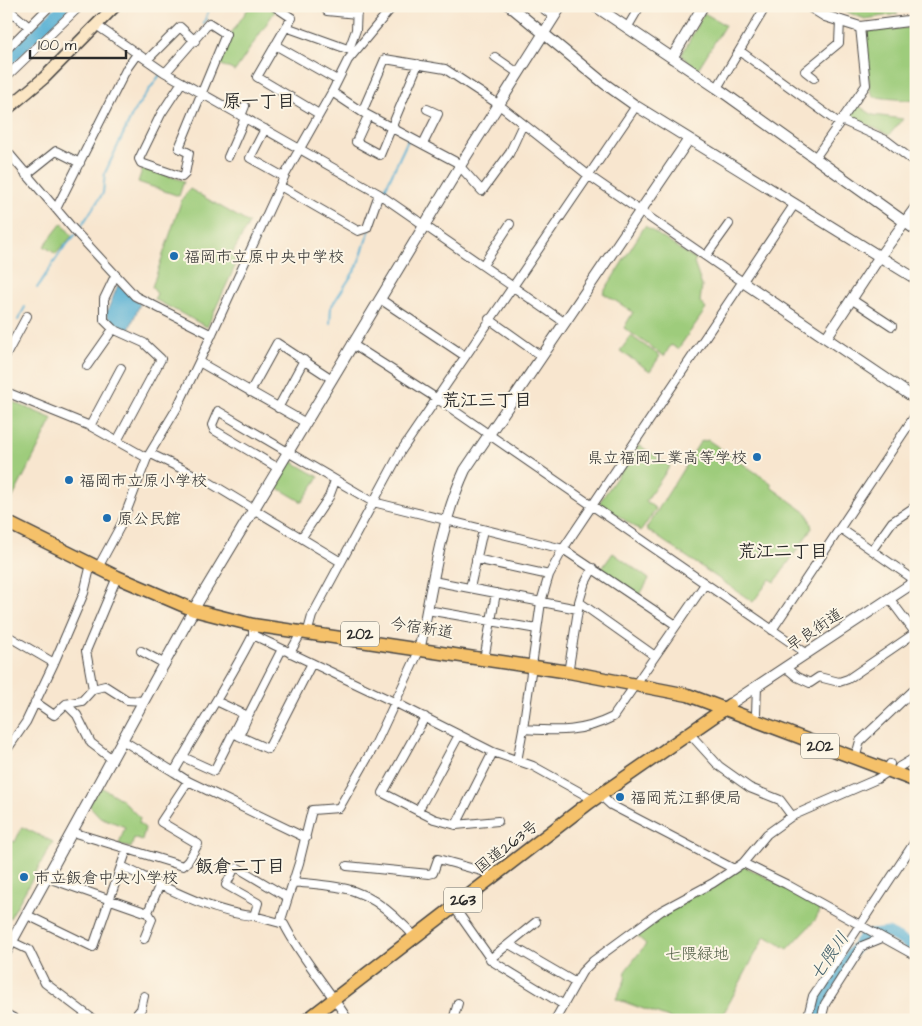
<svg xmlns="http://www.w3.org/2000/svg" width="922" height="1026" font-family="'Architects Daughter','Klee One',sans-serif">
	<rect width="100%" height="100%" fill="#fcf5e5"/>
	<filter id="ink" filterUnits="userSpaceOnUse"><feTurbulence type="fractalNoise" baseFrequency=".02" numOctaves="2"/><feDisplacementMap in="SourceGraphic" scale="10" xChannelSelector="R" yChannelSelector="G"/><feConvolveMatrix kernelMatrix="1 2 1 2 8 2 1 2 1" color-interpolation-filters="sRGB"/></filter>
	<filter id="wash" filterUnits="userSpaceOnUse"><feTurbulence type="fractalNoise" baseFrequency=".0096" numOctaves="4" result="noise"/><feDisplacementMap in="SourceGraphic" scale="20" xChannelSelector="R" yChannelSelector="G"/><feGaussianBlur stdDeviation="1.12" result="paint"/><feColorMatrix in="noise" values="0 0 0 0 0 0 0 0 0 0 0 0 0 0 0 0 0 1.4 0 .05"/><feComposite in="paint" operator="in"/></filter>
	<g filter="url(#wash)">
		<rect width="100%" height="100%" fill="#f8e6cf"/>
		<!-- green -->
		<path fill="#9ecc7b" stroke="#647c53" d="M250,6h18l7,5 -40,60 -18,-8 13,-28z
			M832,6h66l-1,8 -32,5z
			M704,13l21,12 -27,44 -15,-12 -1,-3z
			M916,27v74l-42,-4 -4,-7 -6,-53 5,-6z
			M857,105l16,10 30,4 -14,16 -40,-19z
			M143,167l41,14 -5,15 -41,-14z
			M190,189l59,34 -18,33 7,4 -31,67 -53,-28 3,-5 -5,-7 30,-88z
			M62,223l10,13 -16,18 -12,-8z
			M645,226l51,34 -2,3 8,23 -2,16 6,7 -28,40 -7,-4 -7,11 -40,-28 9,-16 -30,-19z
			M631,336l29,20 -10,15 -30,-20z
			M6,399l47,20 -41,80 -6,-3z
			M708,440l63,43 1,5 36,26 4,14 -37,54 -5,-3 -17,23 -107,-73 54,-87z
			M639,445l31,21 -24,35 10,8 -15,22 -42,-28z
			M288,459l31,18 -17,25 -29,-17z
			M613,553l36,26 -11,19 -38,-27z
			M99,786l22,13 19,19 -1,5 6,5 -3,13 -8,-3 -3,10 -12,-4 6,-17 -25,-10 -11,-12z
			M22,827l31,15 -43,76 -4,-2v-78l9,4z
			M742,865l79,40 -5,14 -28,30 -23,-13 -45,84h-46l-58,-21 9,-19 1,-10 20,-26 -11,-10 26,-20z"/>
		<!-- water -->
		<path fill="#56b0d4" stroke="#406e80" d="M118,285l22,19 -12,28 -12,-5 -10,-13z"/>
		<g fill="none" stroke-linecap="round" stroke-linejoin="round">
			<!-- stream -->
			<path stroke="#56b0d4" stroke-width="2" d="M204,23l6,-17
				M384,191l24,-51
				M78,231l25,-38 2,-20 29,-62 28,-39
				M37,288l25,-38 13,-15
				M18,320l7,-13
				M330,323l1,-16 26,-40 13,-38
				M6,342l6,-11"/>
			<!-- river -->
			<path stroke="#56b0d4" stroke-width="11" d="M6,63l58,-57
				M815,1020c8,-33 30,-57 49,-84l24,-3 28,15"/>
		</g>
	</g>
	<g filter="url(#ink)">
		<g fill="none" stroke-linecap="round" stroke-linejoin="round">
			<defs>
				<path id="minor" d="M274,6l18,12 -6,9
					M333,6l-6,5 30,3
					M540,6l14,11
					M6,7l23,20 21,-21
					M96,25l68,47 215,122 185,128
					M627,28l13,-22
					M275,45l62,35
					M349,49l7,-19 1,-24
					M6,50l23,-23
					M740,51l99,72
					M495,57l23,16
					M147,60l33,-33 15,14
					M166,72l43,-49 17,11 -47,114 10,5 -4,21 -3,3 -41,-14 -2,-4 22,-45 21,-32
					M6,77l74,-71
					M814,78l-9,-7 34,-28 1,-23
					M717,88l49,-82
					M332,92l30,20 23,-53 60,10 53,35 90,71 155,107
					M362,112l94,50 26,29 27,-37 14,-30
					M319,114l-62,-37 29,-50 67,24
					M241,116l4,-10
					M368,116l-12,26 24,13 38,-91
					M841,120l45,20 30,23
					M265,129l-15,29 34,19
					M423,144l15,-30 -11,-5
					M6,150l68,80 61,66 77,39
					M228,157l17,-39
					M815,158l51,-73 -6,-58
					M26,175l30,-24 24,12
					M280,186l78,45 9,-3 12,-34
					M56,209l71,-141 10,-14
					M706,256l23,-32
					M483,265l27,-41
					M115,276l-11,23v21l9,9 31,14 17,16 -44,82
					M380,299l85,57
					M851,299l41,27
					M489,319l52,37
					M352,344l84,54 370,255
					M6,355l21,-39
					M199,362l107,61
					M87,366l26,-37
					M6,392l84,34 57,32
					M250,392l27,-49 55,36
					M278,408l26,-48
					M90,426l31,-58
					M151,454l56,27 134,81
					M278,468l-64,-38 -2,-5 6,-14 155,91 190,47 113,76
					M840,528l76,53
					M302,537l27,-40 6,-16
					M872,550l20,-28 24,-16
					M476,559l73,16
					M101,562l21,-39 25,-65 30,-50 22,-46 86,-187 47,-83 16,-32 45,-54
					M593,568l-9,17 -5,17 76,54
					M433,581l145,28
					M470,588l13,-58
					M889,598l27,36
					M427,610l110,19
					M253,625v10l141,67 99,50 40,14 54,30 3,6
					M309,627l3,-11 89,-165 235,-345
					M772,630l144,-216
					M6,635l48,28
					M141,651l24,13
					M290,653l11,-20
					M485,654l11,-61
					M569,667l10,-63
					M785,667l12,10 13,6 9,-6 20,5 9,-3 67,-46
					M93,689l-7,-38 31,-74
					M216,701l32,15 -9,20 -6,-3 10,-19
					M35,702l19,13 12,-11 16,-3 11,-12 12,-3 22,14 17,1
					M66,704l11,11 14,28 21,16
					M756,714l1,-27
					M248,716l34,-67
					M425,717l-42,76 51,26 22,6 37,-73
					M523,729l18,-127 8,-27 14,-26 231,-344
					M689,733l30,33 31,22 30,12 12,16
					M239,736l29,13 44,-86
					M122,740l52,32c26,-46 55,-90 79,-137
					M6,751l20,-29 28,-59 30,-70 7,-29
					M183,757l31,14 19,-38
					M855,759l5,-18 56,-53
					M517,761l6,-32c35,2 58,4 90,-12l92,-133
					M898,774l1,-7 17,-10
					M188,781l118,57
					M600,795l11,10 123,64
					M418,811l41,-76
					M456,825l42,-4
					M72,832l111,34 5,-5 10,-17 -37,-22 27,-41 -14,-9
					M743,863l43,21 130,72
					M121,866c39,18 89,47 133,50
					M347,866l82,8 4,-1 5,-14 47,13 6,6
					M48,878l97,34h3l12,-28
					M293,882c46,5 68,3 103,36 7,7 14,12 19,20
					M287,897l-49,-29 -4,1 -8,16 32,18 -4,13 30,8c19,37 43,62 64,96
					M454,907l38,54 72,44
					M27,915l66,32 34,-98
					M280,923l19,-60 13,-53 27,-2 37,-65 43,-92
					M6,939l23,11 16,33 49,37
					M144,939l8,-20 -4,-7
					M509,944l67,39
					M490,959l46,-37
					M132,1020l9,-11 3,-13
					M453,1020l5,-17
					M555,1020l27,-48 11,-11 68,-50 52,-28 30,-20 24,-29 25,-18 85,-37 9,-6 4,-9
					M807,1020l6,-24 103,-156
					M821,1020l4,-16 37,-58 20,-8"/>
				<path id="tertiary" d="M510,6l95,78 31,22 280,173
					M595,6l122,82 199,142
					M809,6l16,10 35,11 56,-7
					M672,58l31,-52
					M743,282l173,117
					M826,338l54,-82 36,-49
					M419,651c13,-60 20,-125 46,-181l224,-331
					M730,704l186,-123
					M6,952l192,-350 262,-436 101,-160
					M6,1015l9,5"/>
				<path id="secondary" d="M6,110l38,-32 71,-72"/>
				<path id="trunk" d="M6,522l111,55 77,33 59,15 316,47 119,23 228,86
					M307,1020l283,-218 140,-97"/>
			</defs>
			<!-- minor casing -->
			<use href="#minor" stroke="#4a4744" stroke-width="10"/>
			<!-- tertiary casing -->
			<use href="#tertiary" stroke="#4a4744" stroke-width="12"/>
			<!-- secondary casing -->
			<use href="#secondary" stroke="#4a4744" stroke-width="14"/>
			<!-- trunk casing -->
			<use href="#trunk" stroke="#4a4744" stroke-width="15"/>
			<!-- minor -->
			<use href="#minor" stroke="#fff" stroke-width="8"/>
			<!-- tertiary -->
			<use href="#tertiary" stroke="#fff" stroke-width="10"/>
			<!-- secondary -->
			<use href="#secondary" stroke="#fbe6c4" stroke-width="11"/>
			<!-- trunk -->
			<use href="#trunk" stroke="#f5c16b" stroke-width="12"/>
		</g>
	</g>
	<!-- markers -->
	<g fill="#1f6fb2" stroke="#fcf5e5" stroke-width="2">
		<circle cx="174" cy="256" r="5"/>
		<circle cx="757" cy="457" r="5"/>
		<circle cx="69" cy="480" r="5"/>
		<circle cx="107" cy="518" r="5"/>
		<circle cx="620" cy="797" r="5"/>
		<circle cx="24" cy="877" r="5"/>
	</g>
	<g text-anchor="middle" stroke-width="4" stroke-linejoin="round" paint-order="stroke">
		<!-- shield labels -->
		<g fill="#fcf5e5" stroke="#6a6863" stroke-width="1">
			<rect x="341" y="621.5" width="38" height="25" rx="4"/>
			<rect x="801" y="733.5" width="38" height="25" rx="4"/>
			<rect x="444" y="887.5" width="38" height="25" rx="4"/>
		</g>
		<g font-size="15" font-weight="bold" fill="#2b2b2b">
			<text x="360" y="639">202</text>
			<text x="820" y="751">202</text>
			<text x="463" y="905">263</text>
		</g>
		<!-- poi labels -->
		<g font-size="16" fill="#2b2b2b" stroke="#fcf5e5" text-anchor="start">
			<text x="184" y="262">福岡市立原中央中学校</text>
			<text x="747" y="463" text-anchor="end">県立福岡工業高等学校</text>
			<text x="79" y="486">福岡市立原小学校</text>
			<text x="117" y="524">原公民館</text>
			<text x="630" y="803">福岡荒江郵便局</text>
			<text x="34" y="883">市立飯倉中央小学校</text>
		</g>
		<!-- street labels -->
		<g font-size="16" fill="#2b2b2b" stroke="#fcf5e5">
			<text transform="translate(422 627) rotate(9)" y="6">今宿新道</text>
			<text transform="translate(814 629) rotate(-34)" y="6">早良街道</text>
			<text transform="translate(506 846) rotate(-38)" y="6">国道263号</text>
		</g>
		<!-- park labels -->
		<g font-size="16" fill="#4e5b43" stroke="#fcf5e5">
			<text x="697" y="959">七隈緑地</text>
		</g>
		<!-- neighbourhood labels -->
		<g font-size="18" font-weight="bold" fill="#2b2b2b" stroke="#fcf5e5">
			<text x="259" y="107">原一丁目</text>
			<text x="487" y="406">荒江三丁目</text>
			<text x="783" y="557">荒江二丁目</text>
			<text x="240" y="872">飯倉二丁目</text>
		</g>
		<!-- water labels -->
		<g font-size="18" font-style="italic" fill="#3a5a66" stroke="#fcf5e5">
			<text transform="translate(829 956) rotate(-55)" y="6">七隈川</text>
		</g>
	</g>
	<!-- margin -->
	<rect width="922" height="1026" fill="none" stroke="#fcf5e5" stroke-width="25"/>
	<!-- scale -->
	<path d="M30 50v8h96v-8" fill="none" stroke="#2b2b2b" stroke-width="2.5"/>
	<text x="38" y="50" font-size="15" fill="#2b2b2b" stroke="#fcf5e5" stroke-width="4" paint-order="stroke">100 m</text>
</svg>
